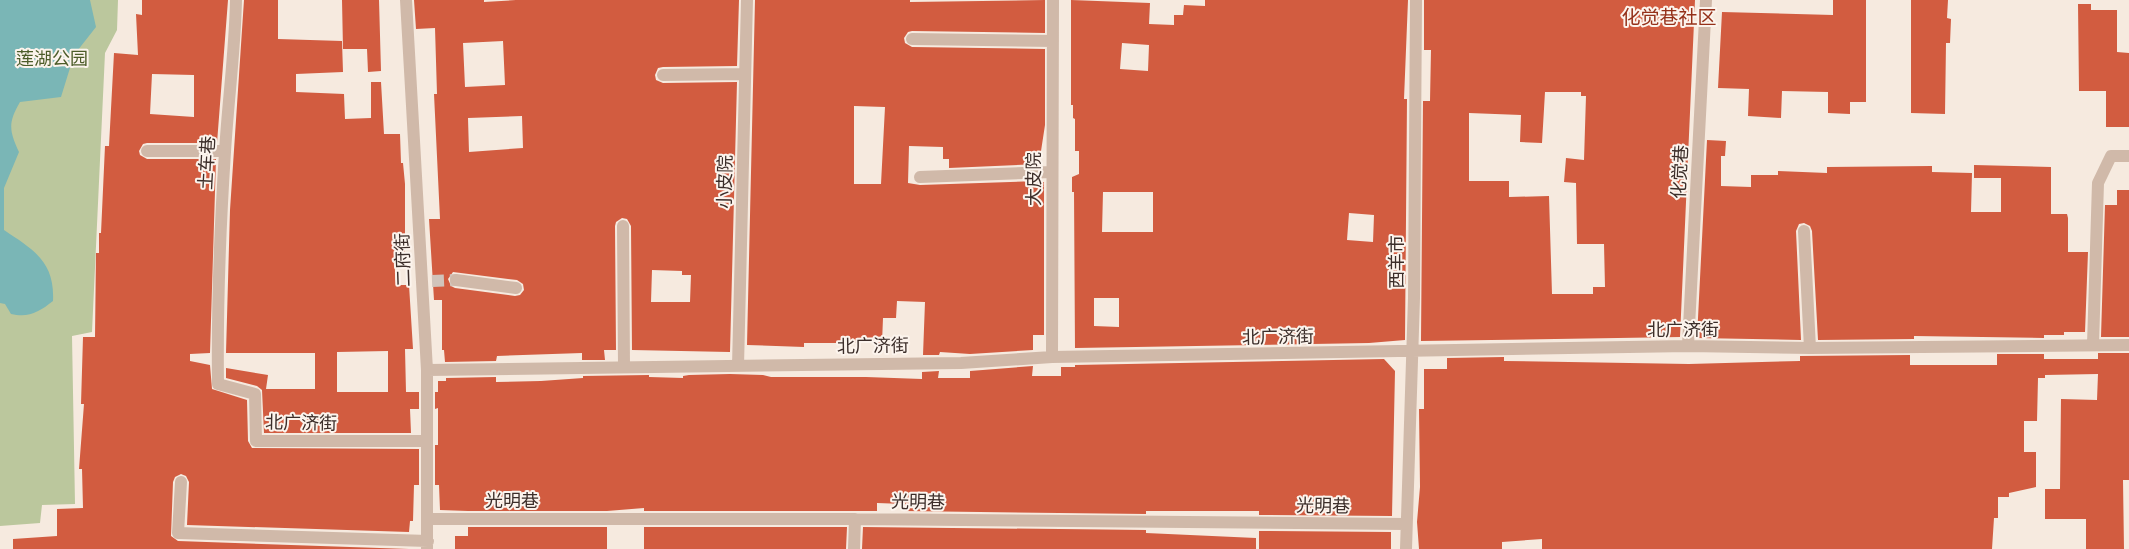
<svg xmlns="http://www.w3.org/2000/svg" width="2129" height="549" font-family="Commissioner,'Noto Sans SC',sans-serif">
	<rect width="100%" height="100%" fill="#f6eadf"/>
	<!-- green -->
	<path fill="#bbc79d" d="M0,0h118l-1,30 -12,23 -13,279 -20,4 3,168 -33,1 -2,18 -40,3z"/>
	<!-- water -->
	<path fill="#7ab6b6" d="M0,0h90l6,27 -22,28 -13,42 -41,5c-12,21 -11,28 -1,50l-15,36v42c30,20 51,32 49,71 -14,11 -24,17 -42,13l-6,-10 -5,-1z"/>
	<!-- building -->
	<path fill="#d25c40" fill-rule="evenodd" d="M142,0h86l-11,143h-70l-4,1 -4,7 1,4 7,4h69l-6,194 -20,1v7l20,4 2,24 35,11 1,41 4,7 167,1v36h-5l-1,36h-3l-1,11 -222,-7 2,-43 -3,-6 -5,-2 -6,3 -2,5 -2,54 7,5 231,8h-396v-10l44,-3v-27l26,-1 -1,-39h-3l5,-65h-3l2,-67h12l1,-84h3v-20h2l4,-87h4l5,-93 24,2 -2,-41 6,1zM152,74l42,1v42l-44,-3z
		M244,0h34v39l64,2 1,31 -47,2v18l48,2 1,25 26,-1v-36h10l3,52h16l1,29h2l2,21v74h-11l2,27h13l4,64h-8l1,43h13v17h-9l1,24h-147l-2,-43 -5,-4 -31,-8v-10l42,7 -2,14h49v-36h-89l4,-143zM388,351v41h-51v-40z
		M342,0h37l2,71 -13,1 -1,-23h-24z
		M414,0h70v2l32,-2h223l-2,66 -74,1 -5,1 -3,7 1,5 7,3 74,-1 -7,270 -98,-2 -1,-124 -4,-7 -5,-1 -6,4 -1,4 1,124h-12l1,10h-23v-7l-85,3 -1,5 -51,1 -1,-12h-2v-50h-8l-5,-81h11l-6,-125h3l-2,-66 -19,1zM503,41l2,44 -40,2 -2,-44zM522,116l1,32 -54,4 -1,-34zM652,270l30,1v4h9l-1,27h-39zM453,272l64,8 6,4 1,6 -4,5 -5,1 -60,-8 -4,-2 -3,-7z
		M755,0h155v2l135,-2v33l-133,-2 -4,1 -4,6 1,5 7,4 133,2v76l-6,39 -90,4v-9h-6v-12l-34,-1 -1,37 12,2 119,-4v2l5,-1v153h-11v15l-63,4 -30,-2 -1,3h-16l2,-53 -28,-1 -1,17h-13l-1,25h-78v4l-57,-2zM854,106l31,1 -4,77h-27z
		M1071,0l79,3 -1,21 25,1v-10h9l1,-10 21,1v-6h203l-4,99h3l-2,241 -36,3 -294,5 -1,-156h-2v-15l7,-3v-23h-4v-32l-2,-1v-13h-2zM1122,43l27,2 -1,26 -28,-2zM1103,192h50v40h-51zM1349,213l25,2 -1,27 -26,-2zM1094,298h25v29l-25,-1z
		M1424,0h271l-15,337 -259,4 2,-240h7l1,-51h-7zM1545,92h36v4h5l-2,64 -18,-2 -2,24 12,1 1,61h27l1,43h-12v7h-41l-3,-98 -40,1v-16h-40v-68l52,2 -1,27 22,1z
		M1833,0h33v102h-16v12l-22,-1v-21l-46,-1 -1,27 -33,-2 1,-27 -31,-1 4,-76 111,3z
		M1911,0h37l-1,18 4,1 -1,24h-4l-1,71 -34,-1z
		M2078,4h13v6h26v42l12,1v74h-23v-36h-27z
		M1707,140l19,1 -1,15h-4v30l30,1v-12h27v-4l49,2v-6l105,-1v6l40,1 -1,39h30v-34h-27v-13l77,2v47h16l1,4v34h20l-3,80h-21v3h-20v3l-130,-2v3l-96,1 -6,-109 -2,-5 -6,-3 -5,1 -3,7 5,109 -104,-2z
		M2117,190h12v147h-28l4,-132h12z
		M2098,353h31v127h-6l1,69h-38v-30h-41v-30h15l1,-90 36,1 1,-26 -53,1v3h-7l-1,43h-13v31h12v35l-27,6v4h-11v21h-4l-2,31h-450v-10l-40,3v7h-83l-2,-27 3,-35 -1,-78h5v-40h23v-11l57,-1v4l185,3 111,-3v-5l110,-1v10h87v-11h47v5h54z
		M1384,359l11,12 -3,145 -133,-1v-4h-113v3l-242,-3v-7l-27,-1v8h-233v-3l-37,3h-139l-28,-1 -1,-25h-4v-40h3v-37l-3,1v-17h3v-11h8v-3l50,-1v5l45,-1 42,-3v-2l66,-1v2l34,1v-2l6,-1 41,-1 33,1 8,2h95l56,2v-7l17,-1 -1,7h32v-7l63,-5 -1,10h29v-9h14v-2z
		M468,527h139v22h-152v-13h13z
		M644,527h203l-1,22h-202z
		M863,527l283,3v3l110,5v11h-394z
		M1259,531l132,1v17h-132z"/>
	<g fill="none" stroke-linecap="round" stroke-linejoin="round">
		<!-- minor-tunnel -->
		<path stroke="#d1c4bb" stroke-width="12" stroke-dasharray="12 6" stroke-linecap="butt" d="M432,281l24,-1"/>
		<!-- minor -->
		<path stroke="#d0b9a9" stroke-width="12" d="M236,0c-1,51 -8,101 -11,152 -5,77 -8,154 -7,232l37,10 1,47h170
			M406,0l21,370v179
			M912,39l141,2
			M663,75l82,-1
			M147,151h78
			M920,177l132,-5
			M623,226l1,140
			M1804,231l6,117
			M456,280l60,8
			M2093,345l5,-162 13,-27h18
			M1688,346l18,-346
			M1052,357l1,-357
			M738,366l9,-366
			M427,370l534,-7 91,-6 636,-11 122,2 319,-3
			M181,482l-3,51 250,8
			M429,519h426l551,5
			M854,549l1,-30
			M1406,549l8,-251 2,-298"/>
	</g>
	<g text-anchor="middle" stroke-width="4" stroke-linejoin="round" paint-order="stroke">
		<!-- park labels -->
		<g font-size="18" fill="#4d5d2a" stroke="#fcf4ed">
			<text x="52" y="65">莲湖公园</text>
		</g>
		<!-- street labels -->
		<g font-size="18" fill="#3c2e2a" stroke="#fcf4ed">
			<text transform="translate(207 163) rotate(-87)" y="6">土车巷</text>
			<text transform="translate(1680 172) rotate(-87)" y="6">化觉巷</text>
			<text transform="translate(1034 179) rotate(-90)" y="6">大皮院</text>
			<text transform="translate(725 182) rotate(-89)" y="6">小皮院</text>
			<text transform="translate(403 260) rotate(-92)" y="6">二府街</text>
			<text transform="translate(1397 262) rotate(-90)" y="6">西羊市</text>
			<text x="1683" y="336">北广济街</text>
			<text transform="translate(1278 337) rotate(-1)" y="6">北广济街</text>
			<text transform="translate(873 346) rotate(-1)" y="6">北广济街</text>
			<text transform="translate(301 423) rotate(1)" y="6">北广济街</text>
			<text x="512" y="507">光明巷</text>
			<text transform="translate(918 502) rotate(1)" y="6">光明巷</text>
			<text transform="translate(1323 506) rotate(1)" y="6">光明巷</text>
		</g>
		<!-- neighbourhood labels -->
		<g font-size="19" fill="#953019" stroke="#fcf4ed">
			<text x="1669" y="24">化觉巷社区</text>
		</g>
	</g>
</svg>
